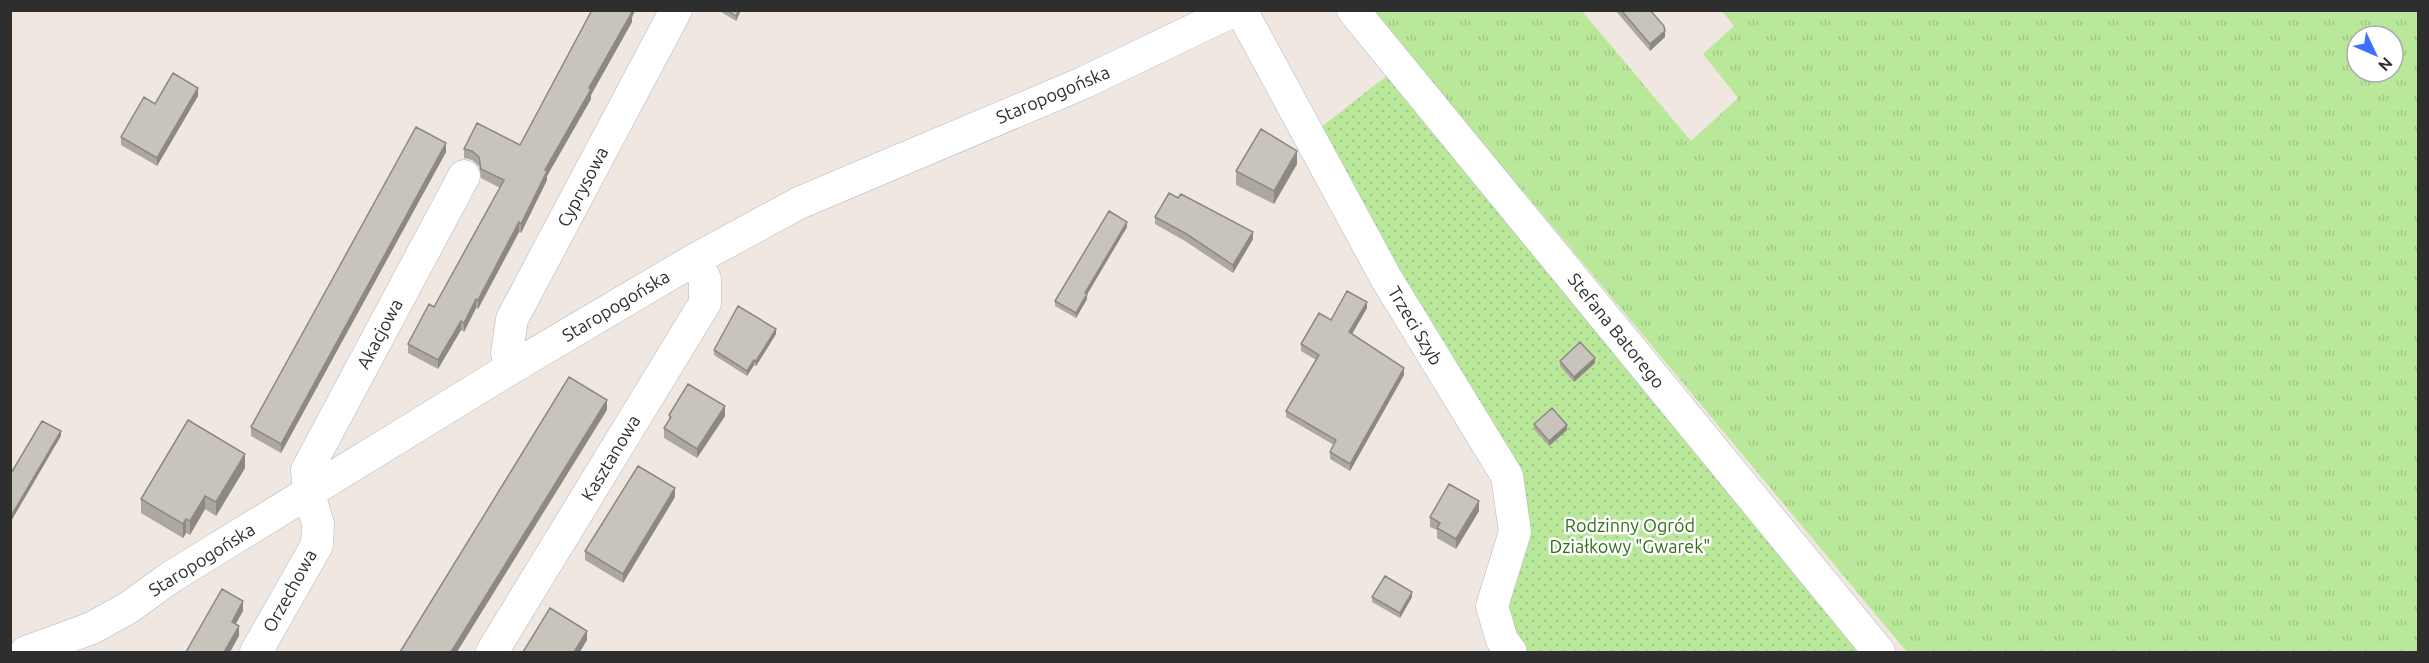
<svg xmlns="http://www.w3.org/2000/svg" width="2429" height="663" font-family="Ubuntu,sans-serif">
	<defs>
		<pattern id="grass-tufts" width="24" height="20" patternUnits="userSpaceOnUse" patternTransform="scale(1.5)"><rect width="24" height="20" fill="#bae89a"/><path d="M3 7l-1-3M5 7V3M7 7l1-3M15 17l-1-3M17 17v-4M19 17l1-3" fill="none" stroke="#a0c785"/></pattern>
		<pattern id="garden-dots" width="8" height="8" patternUnits="userSpaceOnUse" patternTransform="scale(1.5)"><rect width="8" height="8" fill="#bae89a"/><path d="M2 2h.1M6 6h.1" fill="none" stroke="#a0c785" stroke-width="1.8" stroke-linecap="round"/></pattern>
	</defs>
	<rect width="100%" height="100%" fill="#efe7e0"/>
	<!-- grass -->
	<path fill="url(#grass-tufts)" fill-rule="evenodd" d="M1373,11h209l109,130 47,-43 -35,-44 31,-28 -12,-15h696v641h-511zM2357,36h36v36h-36z"/>
	<!-- garden -->
	<path fill="url(#garden-dots)" d="M1389,74l488,578h-361l-24,-32 15,-144 -201,-337z"/>
	<g fill="none" stroke-linecap="round" stroke-linejoin="round">
		<defs>
			<path id="minor" d="M1241,10l145,268 121,198 8,56 -23,74 10,34 9,12
				M1353,10l526,642
				M511,368l-4,-15 5,-34 164,-309
				M26,652l66,-24 36,-20 43,-31 340,-209 183,-108 105,-57 284,-120 152,-73
				M256,652l61,-107 1,-21 -9,-30 -2,-24 157,-294
				M492,652l213,-349v-24l-11,-19"/>
		</defs>
		<!-- minor casing -->
		<use href="#minor" stroke="#b4b7c1" stroke-width="33"/>
		<!-- minor -->
		<use href="#minor" stroke="#fff" stroke-width="32"/>
	</g>
	<!-- wall -->
	<path fill="#aca8a1" d="M718,10h23l-5,11z
		M1615,10h35l15,27 -15,14z
		M632,18v4l-8,14 -33,59v4l-44,77v4l-26,53 -2,-1 -41,77 -2,-1 -12,24 -3,-2 -23,39 -30,-16v-9l26,-37 66,-119 -19,-10 -2,-12 -7,-6 -8,-2v-9l56,-4z
		M198,96l-41,70 -36,-21v-8l34,-33z
		M446,152l-165,301 -30,-17v-9z
		M1297,164l-23,40 -38,-19v-14z
		M1155,217l98,22 -20,34 -48,-32 -30,-17z
		M1127,227l-40,67v5l-11,19 -21,-12v-5z
		M1367,308l-15,26 52,41 -54,96 -20,-12v-7l4,-7 -48,-28v-6l30,-51 -15,-9v-7z
		M776,334l-20,32 -2,-1 -7,11 -33,-21v-5z
		M1560,361l35,2 -21,19 -14,-16z
		M669,415l56,1 -28,42 -33,-20v-10l5,-8z
		M1534,424l33,6 -18,16 -15,-17z
		M245,468l-29,48 -11,-7 -15,26 -4,-2 -3,5 -42,-25v-14z
		M675,497l-52,86 -38,-23v-9z
		M1479,511l-23,38 -19,-11v-8l-7,-3v-10z
		M1372,597h40l-12,21 -28,-16z"/>
	<!-- shaded-wall -->
	<path fill="#8c8883" d="M630,10h5l-3,8v4l-41,73v4l-44,77v4l-26,53v-9l24,-54z
		M739,10h2l-5,11v-5z
		M1665,31v6l-15,14v-7z
		M198,88v8l-41,70v-8z
		M446,143v9l-165,301v-9z
		M1297,151v13l-23,40v-13z
		M519,222v10l-41,77v-9z
		M1127,222v5l-42,71v-5z
		M1253,232v7l-20,34v-8z
		M1087,294v5l-11,19v-5z
		M476,299v9l-12,24v-9z
		M1367,302v6l-18,31v-7z
		M461,321v9l-23,39v-9z
		M776,329v5l-20,32v-5z
		M1595,358v5l-21,19v-5z
		M754,360v5l-7,11v-5z
		M1404,368v7l-54,96v-7z
		M607,400v10l-150,242h-6z
		M725,406v10l-28,42v-9z
		M1567,425v5l-18,16v-5z
		M61,431v5l-51,87v-5z
		M245,454v14l-29,48v-14z
		M675,488v9l-52,86v-9z
		M205,496v13l-15,26v-14z
		M1479,501v10l-23,38v-10z
		M186,519v14l-3,5v-14z
		M1412,592v5l-12,21v-5z
		M243,601v10l-11,20v-9z
		M239,626v10l-9,16h-6z
		M587,631v9l-7,12h-6z"/>
	<!-- building -->
	<path fill="#c8c3bb" stroke="#8c8883" stroke-width="1.5" d="M592,10h38v1l2,1 -43,76 2,1 -46,81 2,1 -26,53 -2,-2 -41,78 -2,-1 -12,24 -3,-2 -23,39 -30,-16 21,-40 5,3 70,-127 -23,-11 -2,-12 -7,-6 -8,-2 13,-26 43,22z
		M727,10h12l-3,6z
		M1621,10h29l14,16 1,5 -15,13z
		M173,73l25,15 -41,70 -36,-21 23,-40 11,7z
		M416,127l30,16 -165,301 -30,-17z
		M1261,129l36,22 -23,40 -38,-20z
		M1169,193l9,5 3,-4 72,38 -20,33 -48,-32 -30,-16z
		M1109,211l18,11 -42,71 2,1 -11,19 -21,-12z
		M1347,291l20,11 -18,30 55,36 -54,96 -20,-12 6,-12 -50,-29 33,-56 -18,-11 18,-31 12,7z
		M738,306l38,23 -20,32 -2,-1 -7,11 -33,-21z
		M1580,342l15,16 -21,19 -14,-16z
		M569,377l38,23 -156,252h-51z
		M688,384l37,22 -28,43 -33,-21 7,-11 -2,-2z
		M1552,408l15,17 -18,16 -15,-17z
		M188,420l57,34 -29,48 -11,-6 -15,25 -4,-2 -3,5 -42,-25z
		M42,421l19,10 -51,87v-43z
		M638,466l37,22 -52,86 -38,-23z
		M1449,484l30,17 -23,38 -19,-11 3,-5 -10,-6z
		M1385,576l27,16 -12,21 -28,-16z
		M222,589l21,12 -11,21 7,4 -15,26h-38z
		M550,608l37,23 -13,21h-51z"/>
	<g text-anchor="middle" stroke-width="5" stroke-linejoin="round" paint-order="stroke">
		<!-- street labels -->
		<g font-size="18" fill="#2e2e2e" stroke="#fff">
			<text transform="translate(1053 95) rotate(-23)" y="6">Staropogońska</text>
			<text transform="translate(583 187) rotate(-62)" y="6">Cyprysowa</text>
			<text transform="translate(616 306) rotate(-31)" y="6">Staropogońska</text>
			<text transform="translate(1415 326) rotate(59)" y="6">Trzeci Szyb</text>
			<text transform="translate(1616 331) rotate(51)" y="6">Stefana Batorego</text>
			<text transform="translate(380 334) rotate(-62)" y="6">Akacjowa</text>
			<text transform="translate(611 458) rotate(-59)" y="6">Kasztanowa</text>
			<text transform="translate(202 560) rotate(-32)" y="6">Staropogońska</text>
			<text transform="translate(290 591) rotate(-61)" y="6">Orzechowa</text>
		</g>
		<!-- park labels -->
		<g font-size="18" fill="#307117" stroke="#fff">
			<text x="1630" y="532">Rodzinny Ogród<tspan x="1630" dy="21">Działkowy "Gwarek"</tspan></text>
		</g>
	</g>
	<!-- border -->
	<rect width="2429" height="663" fill="none" stroke="#2e2e2e" stroke-width="24"/>
	<!-- north arrow -->
	<g transform="translate(2375 54) rotate(134)"><circle r="28" fill="#ffffff" stroke="#ababab" stroke-width="1.5"/>
	<path d="M0-4.5L10 22L0 15L-10 22Z" fill="#3d70ff"/>
	<text y="-9" font-size="16" font-weight="bold" text-anchor="middle" fill="#2e2e2e">N</text>
	</g>
</svg>
